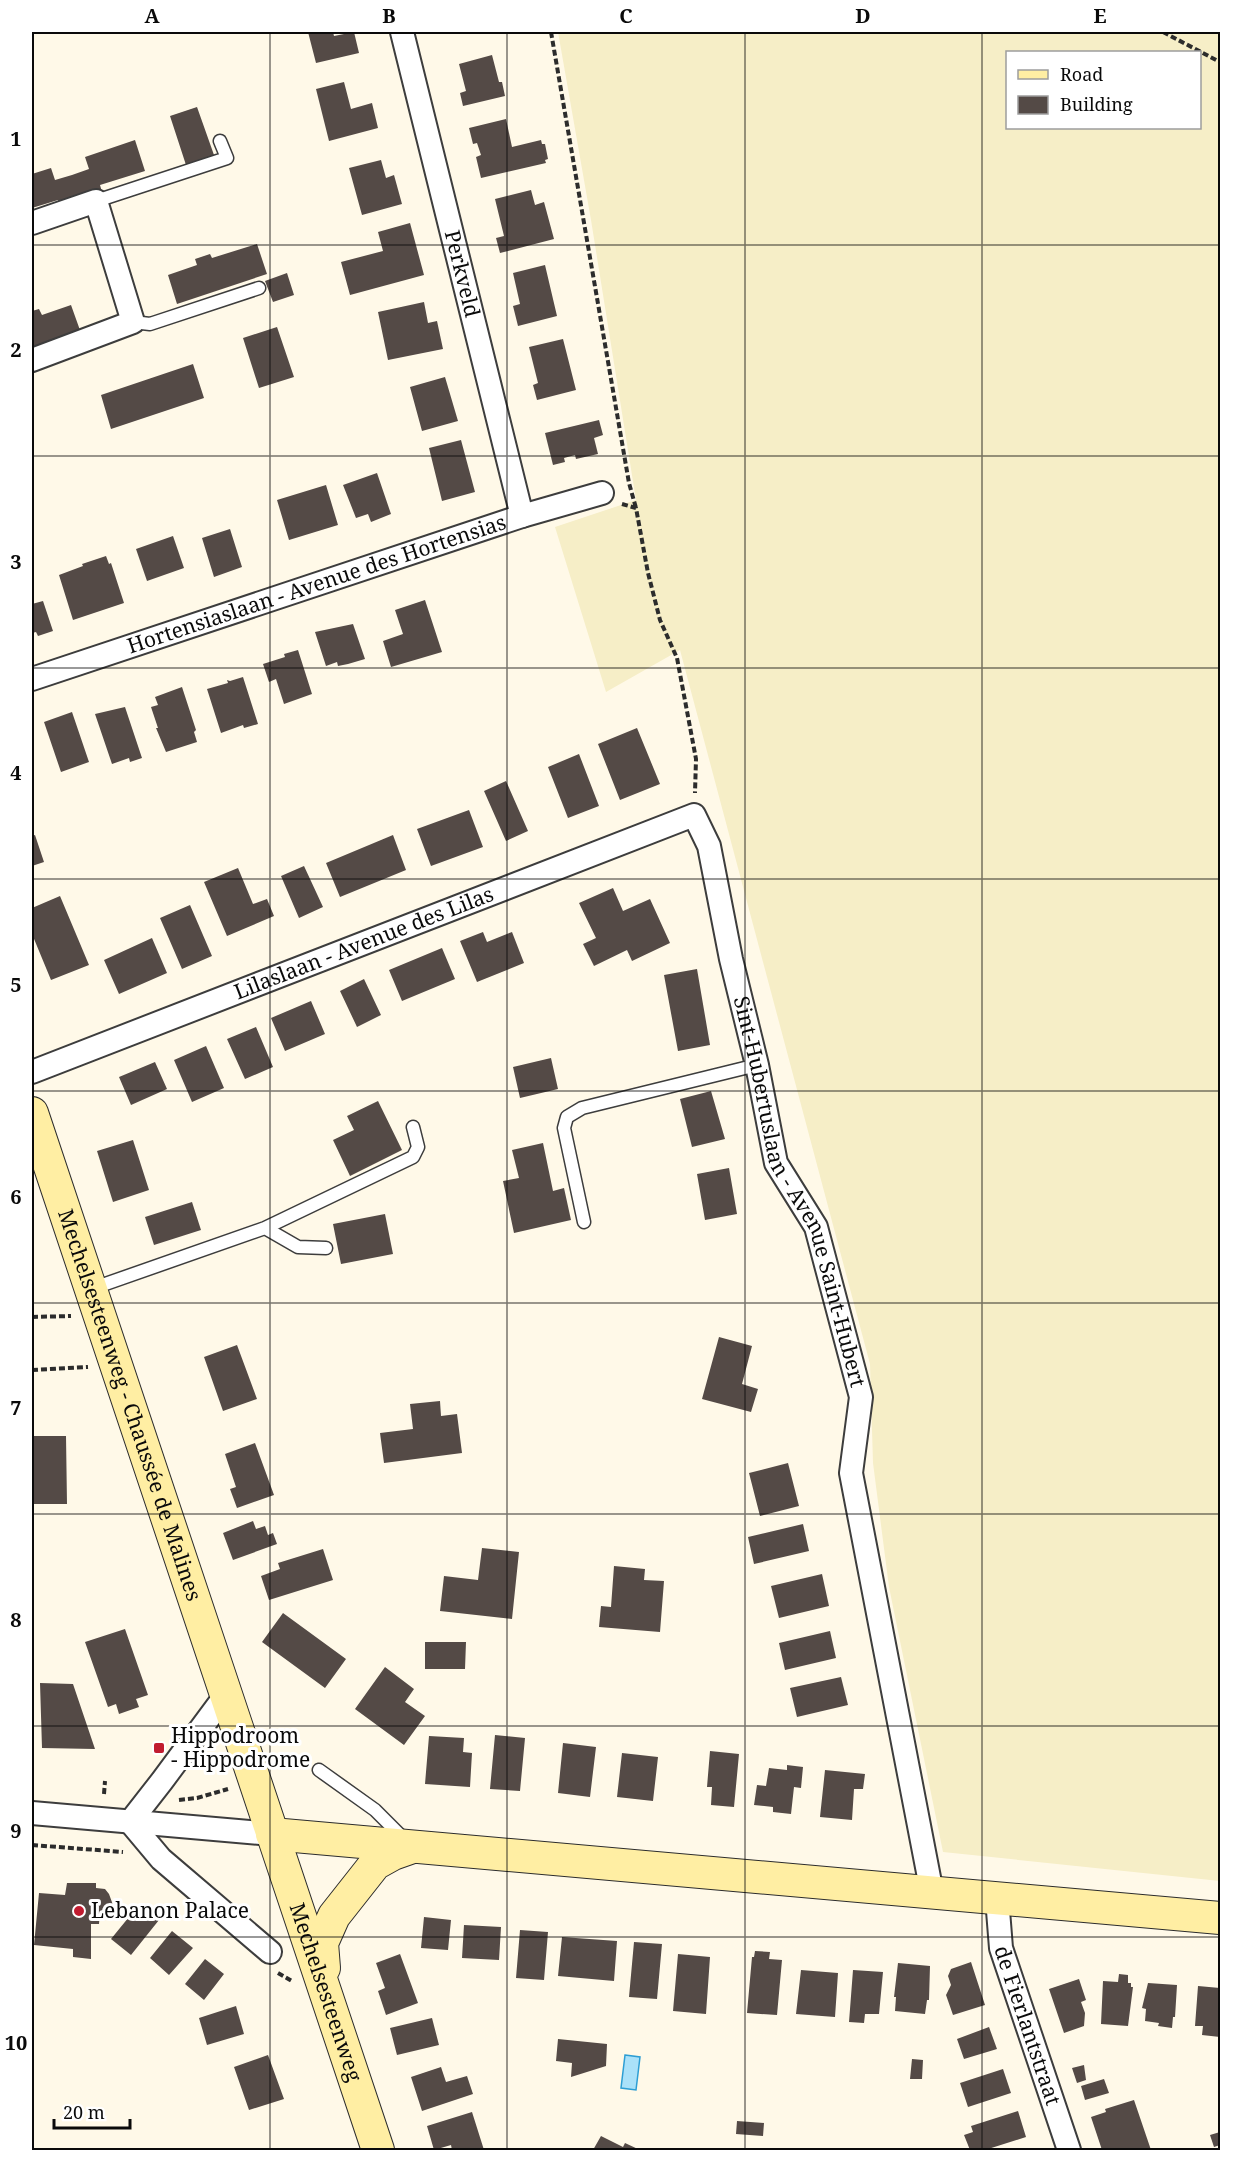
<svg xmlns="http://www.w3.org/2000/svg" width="1252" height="2182" font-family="'Noto Serif',serif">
	<rect width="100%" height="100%" fill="#fff9e8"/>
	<!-- farmland -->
	<path fill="#f6eec7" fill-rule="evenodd" d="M558,32h662v1849l-277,-29 -54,-265 -16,-124 -3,-99 -190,-714 -74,42 -51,-165 81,-27 -45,-280zM1008,52h192v76h-192z"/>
	<!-- water -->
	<path fill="#aae1f9" stroke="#2d9ed4" stroke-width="1.5" d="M625,2055l15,2 -4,33 -15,-2z"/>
	<!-- building -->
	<path fill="#544a46" d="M308,32h25l1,4 20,-4 5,21 -43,10z
		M492,55l7,27h3l3,14 -42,10 -3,-13 6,-2 -7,-27z
		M344,82l7,27 21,-6 6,25 -49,13 -13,-52z
		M197,107l17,48 -28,10 -16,-49z
		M506,119l6,28 29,-7 1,4h3l3,15 -3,1 1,3 -65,15 -5,-21 5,-2 -4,-12 -4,1 -4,-16z
		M135,140l10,31 -45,14 2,7 -42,14 -2,-6 -26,8v-34l19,-6 4,12 17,-5 17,-6 -4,-12z
		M381,160l5,18 8,-3 8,29 -40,11 -13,-47z
		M531,190l4,15 9,-3 10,37 -54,14 -4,-15 8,-2 -9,-37z
		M410,223l14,52 -74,20 -9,-33 42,-11 -5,-19z
		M257,244l10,30 -90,30 -9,-29 29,-10 -2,-6 15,-5 2,4z
		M545,265l12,51 -39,10 -5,-20 7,-2 -7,-31z
		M287,273l7,22 -21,7 -8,-21z
		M424,302l4,21 9,-2 6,28 -55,11 -10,-48z
		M71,305l10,28 -49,16v-38l7,-2 3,6z
		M277,327l17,50 -35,11 -16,-50z
		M563,339l13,51 -39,10 -4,-15 5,-2 -9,-36z
		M193,364l11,34 -93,31 -10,-34z
		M445,377l13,44 -36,10 -12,-44z
		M599,420l4,15 -9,3 4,16 -22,5 -1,-4 -11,3 1,4 -12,3 -8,-32z
		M461,440l14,52 -33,9 -13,-53z
		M377,473l14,41 -20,8 -3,-8 -12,4 -13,-33z
		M326,485l12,40 -49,15 -12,-40z
		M230,529l12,38 -28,10 -12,-39z
		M173,536l11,32 -37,13 -11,-32z
		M106,556l3,8 2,-1 13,40 -51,17 -14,-45 24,-9 -1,-2z
		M425,600l17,52 -51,15 -8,-26 20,-7 -8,-24z
		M43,601l10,30 -15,5 -2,-4 -4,1v-29z
		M353,624l12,35 -17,5 -10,2 -1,-4 -11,4 -11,-34z
		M298,650l14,44 -28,10 -8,-25 -7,3 -6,-18 22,-7 -1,-3z
		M243,677l15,47 -14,4 -1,-3 -22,8 -14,-44 21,-6 -1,-3 3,1z
		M182,687l14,43 -2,2 3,10 -31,10 -10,-24h2l-7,-21 7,-2 -3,-8z
		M125,707l17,51 -12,4 -1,-4 -17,6 -17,-50z
		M72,712l17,50 -28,10 -17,-50z
		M637,728l23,56 -40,16 -22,-56z
		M579,754l20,52 -31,12 -20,-51z
		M506,781l22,50 -22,10 -22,-50z
		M469,810l14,37 -52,19 -14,-37z
		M35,835l9,27 -12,4v-30z
		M393,835l13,35 -66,27 -14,-34z
		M304,866l19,41 -24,11 -18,-42z
		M238,868l15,36 14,-5 7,17 -47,20 -23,-54z
		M613,888l10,23 27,-12 20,44 -38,18 -5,-11 -33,16 -11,-22 13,-6 -17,-35z
		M60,896l29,69 -38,15 -19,-46v-26z
		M190,905l22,51 -30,13 -22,-51z
		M483,932l4,10 25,-10 12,31 -47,19 -17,-41z
		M152,938l15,35 -48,21 -15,-34z
		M442,948l13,31 -53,22 -13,-31z
		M697,969l13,76 -32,6 -14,-76z
		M364,979l17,36 -24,12 -17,-36z
		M311,1001l14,33 -40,17 -14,-33z
		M256,1027l17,40 -28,12 -18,-40z
		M206,1046l18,42 -32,14 -18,-42z
		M551,1058l7,31 -38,9 -7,-31z
		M155,1062l12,27 -36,16 -12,-28z
		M711,1091l14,48 -33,8 -12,-48z
		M378,1101l24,49 -52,26 -17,-36 21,-10 -7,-14z
		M133,1140l16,50 -36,12 -16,-51z
		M543,1143l10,48 11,-3 7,32 -57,13 -11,-52 16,-3 -7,-28z
		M729,1168l8,46 -32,6 -8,-46z
		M192,1202l9,28 -47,15 -9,-28z
		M385,1214l8,40 -52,10 -8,-40z
		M719,1337l33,9 -10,38 16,5 -7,23 -49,-13z
		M237,1345l20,54 -34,12 -19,-54z
		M440,1401l1,15 16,-2 5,39 -78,10 -4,-30 33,-4 -3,-25z
		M32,1436h34l1,68h-35z
		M255,1443l19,52 -37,13 -7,-19 6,-2 -11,-33z
		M788,1463l11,43 -39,10 -11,-43z
		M253,1521l3,8 9,-3 3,9 5,-2 4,11 -44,16 -10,-27z
		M803,1524l6,27 -55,13 -6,-27z
		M482,1548l37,4 -7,67 -72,-8 4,-35 34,4z
		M323,1549l10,31 -64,20 -8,-24 19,-7 -2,-6z
		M614,1566l31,3 -1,11 20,1 -4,51 -61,-5 2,-21 10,1z
		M822,1574l7,32 -50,12 -8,-32z
		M283,1613l63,46 -21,29 -63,-46z
		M125,1629l23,66 -12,4 3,8 -20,7 -3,-10 -8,3 -23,-65z
		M830,1631l6,27 -51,12 -6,-27z
		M425,1642h41l-1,27h-40z
		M385,1667l29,22 -9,13 20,14 -21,29 -49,-36z
		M841,1677l7,28 -51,12 -7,-29z
		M40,1683l33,1 22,65 -53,-1z
		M495,1735l30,3 -5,53 -30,-2z
		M429,1736l35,2 -1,14 9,1 -2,34 -45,-3z
		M563,1743l33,4 -6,50 -32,-4z
		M710,1751l29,3 -5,53 -23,-2 1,-18h-5z
		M622,1753l36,4 -5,44 -36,-4z
		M787,1765l16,2 -2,21 -7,-1 -3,27 -18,-2v-5l-19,-2 3,-20 9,1 3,-18 18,2z
		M825,1770l40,4 -2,15h-9l-2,31 -32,-3z
		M67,1883h29v5l9,1 4,5 4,11 -2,6h-11l-1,13h-8v35l-18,-2v-8l-39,-4 5,-52 26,2z
		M143,1907l16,13 -28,35 -20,-16 22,-27 3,3z
		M424,1917l27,3 -3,30 -27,-2z
		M464,1925l37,2 -2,33 -37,-2z
		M520,1930l28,2 -4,48 -28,-2z
		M172,1931l21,17 -24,27 -19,-17z
		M562,1937l55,4 -3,40 -56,-5z
		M634,1942l28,2 -5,55 -28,-2z
		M755,1951l15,1 -1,7 13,1 -5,55 -30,-2 5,-56h2z
		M400,1954l18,49 -32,12 -8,-24 7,-3 -9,-25z
		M678,1954l32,3 -4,57 -33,-3z
		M205,1959l19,15 -20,26 -19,-16z
		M971,1962l14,43 -32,10 -7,-20 5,-10 -3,-9 3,-7z
		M898,1963l32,3 -1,34h-2l-2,14 -30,-3 1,-14h-2z
		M801,1970l37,3 -3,44 -39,-3z
		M853,1970l30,2 -4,42h-14l-1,9 -15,-1z
		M1119,1974l9,1v8h3v4h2l-5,39 -27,-2 2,-43 15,1z
		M1079,1979l7,21 -5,2 4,11 -1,13 -20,7 -15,-44z
		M1148,1983l29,2 -2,32h-2l-1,11 -14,-2 1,-3 -14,-2 1,-12 -4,-1z
		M1198,1986l22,2v49l-18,-2 1,-9h-8z
		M236,2006l8,28 -37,11 -8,-27z
		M432,2018l7,27 -42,10 -7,-27z
		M989,2027l8,22 -33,10 -7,-20z
		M558,2039l49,5 -1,22 -35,11 1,-14 -16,-2z
		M268,2055l16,44 -35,11 -15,-43z
		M912,2059l11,1 -1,19h-12z
		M1084,2065l2,15 -9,3 -5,-15z
		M441,2067l5,15 21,-6 6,18 -51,17 -11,-34z
		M1003,2069l8,24 -43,14 -8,-24z
		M1104,2079l5,14 -24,7 -4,-14z
		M1134,2100l17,50h-49l-11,-33 15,-5 -1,-3z
		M1018,2111l8,26 -41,13h-15l-6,-15 9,-3 -2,-6z
		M472,2112l12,38h-32l-1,-5 -17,5 -7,-24z
		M737,2121l27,2 -1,13 -27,-2z
		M1220,2132v13l-6,2 -4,-12z
		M601,2136l22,11 2,-4 15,7h-47z"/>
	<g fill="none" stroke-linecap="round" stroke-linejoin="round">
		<defs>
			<path id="lane" d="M96,201l131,-43 -7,-17
				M133,322l17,2 109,-36
				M584,1222l-20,-94 3,-11 15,-9 175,-43
				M265,1228l33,19 28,1
				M91,1289l174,-61 148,-71 5,-10 -5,-20
				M319,1770l56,40 30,30"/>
			<g id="street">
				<path id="s1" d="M402,32l120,484"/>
				<path d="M32,223l64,-22 37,121 -101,38"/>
				<path id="s2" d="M32,679l490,-163 80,-23"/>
				<path id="s3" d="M32,1072l662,-257 15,31 22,113 26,106 19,98 40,64 45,170 -10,76 81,420"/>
				<path d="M32,1813l240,21"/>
				<path d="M130,1822l31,37 109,93"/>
				<path d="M130,1822l32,-41 63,-85"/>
				<path id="s4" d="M997,1898l4,50 68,202"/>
			</g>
			<g id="secondary">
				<path id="s5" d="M32,1113l346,1037"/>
				<path d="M272,1834l948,84"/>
				<path d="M324,1968l-2,-25 12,-27 41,-52 18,-10 17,-6"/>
			</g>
		</defs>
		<!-- lane casing -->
		<use href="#lane" stroke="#3d3d3d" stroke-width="15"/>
		<!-- street casing -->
		<use href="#street" stroke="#3d3d3d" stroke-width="26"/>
		<!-- secondary casing -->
		<use href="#secondary" stroke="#2c2c2c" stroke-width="34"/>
		<!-- path -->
		<path stroke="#2c2c2c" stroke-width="4" stroke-dasharray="6 3" stroke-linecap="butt" d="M551,32l78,451 7,25
			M1163,32l57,30
			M622,504l14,4 12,65 12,47 17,38 19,101 -1,34
			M32,1317l39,-1
			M32,1370l56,-3
			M104,1794l1,-13
			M179,1800l18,-2 31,-9
			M32,1845l91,7
			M278,1973l14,8"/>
		<!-- lane -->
		<use href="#lane" stroke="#fff" stroke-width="12"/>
		<!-- street -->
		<use href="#street" stroke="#fff" stroke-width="22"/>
		<!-- secondary -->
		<use href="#secondary" stroke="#ffeea3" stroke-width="32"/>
	</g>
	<!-- grid -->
	<path fill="none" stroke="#0a0a0a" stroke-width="1.5" stroke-opacity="0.55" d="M270,32v2118M507,32v2118M745,32v2118M982,32v2118M32,245h1188M32,456h1188M32,668h1188M32,879h1188M32,1091h1188M32,1303h1188M32,1514h1188M32,1726h1188M32,1937h1188"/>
	<!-- markers -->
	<g fill="#c11c30" stroke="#fff" stroke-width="2">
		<rect x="153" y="1742" width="12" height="12" rx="3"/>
		<circle cx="79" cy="1911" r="6"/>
	</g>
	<g text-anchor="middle" stroke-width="6" stroke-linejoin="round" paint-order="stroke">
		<!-- street labels -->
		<g font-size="21" fill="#0a0a0a" stroke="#fff">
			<text dy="7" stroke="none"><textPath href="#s1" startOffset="249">Perkveld</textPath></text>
			<text dy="7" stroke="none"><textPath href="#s2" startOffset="300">Hortensiaslaan - Avenue des Hortensias</textPath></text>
			<text dy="7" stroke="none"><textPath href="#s3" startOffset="356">Lilaslaan - Avenue des Lilas</textPath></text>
			<text dy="7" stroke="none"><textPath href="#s3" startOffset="1104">Sint-Hubertuslaan - Avenue Saint-Hubert</textPath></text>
			<text dy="7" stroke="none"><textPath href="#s5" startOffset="308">Mechelsesteenweg - Chaussée de Malines</textPath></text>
			<text dy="7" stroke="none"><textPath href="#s5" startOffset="927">Mechelsesteenweg</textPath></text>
			<text dy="7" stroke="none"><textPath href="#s4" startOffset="132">de Fierlantstraat</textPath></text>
		</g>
		<!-- poi labels -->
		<g font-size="21" fill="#0a0a0a" stroke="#fff" text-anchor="start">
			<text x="171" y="1743">Hippodroom<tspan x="171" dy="24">- Hippodrome</tspan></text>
			<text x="91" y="1918">Lebanon Palace</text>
		</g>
	</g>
	<!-- border -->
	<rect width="1252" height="2182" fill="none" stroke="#ffffff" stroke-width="66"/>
	<!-- legend -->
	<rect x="1006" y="51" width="195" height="78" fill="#ffffff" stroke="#9d9d9d" stroke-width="1.5"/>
	<rect x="1018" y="70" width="30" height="9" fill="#ffeea3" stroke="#9d9d9d" stroke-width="1.5"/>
	<text x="1060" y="81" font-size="18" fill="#0a0a0a">Road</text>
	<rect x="1018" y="96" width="30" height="18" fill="#544a46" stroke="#9d9d9d" stroke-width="1.5"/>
	<text x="1060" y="111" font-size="18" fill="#0a0a0a">Building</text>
	<!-- scale -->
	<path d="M54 2119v9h76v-9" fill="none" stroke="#0a0a0a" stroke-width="3"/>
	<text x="63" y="2119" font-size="18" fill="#0a0a0a" stroke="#ffffff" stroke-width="4.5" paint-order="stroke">20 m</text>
	<rect x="33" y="33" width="1186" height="2116" fill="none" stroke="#0a0a0a" stroke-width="2"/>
	<g font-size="20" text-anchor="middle" font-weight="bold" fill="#0a0a0a">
		<text x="152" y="23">A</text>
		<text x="389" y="23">B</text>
		<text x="626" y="23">C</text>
		<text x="863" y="23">D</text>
		<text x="1100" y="23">E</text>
		<text x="16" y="146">1</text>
		<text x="16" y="357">2</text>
		<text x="16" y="569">3</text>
		<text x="16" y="780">4</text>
		<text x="16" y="992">5</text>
		<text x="16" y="1204">6</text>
		<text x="16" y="1415">7</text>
		<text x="16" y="1627">8</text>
		<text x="16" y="1838">9</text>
		<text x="16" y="2050">10</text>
	</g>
</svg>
